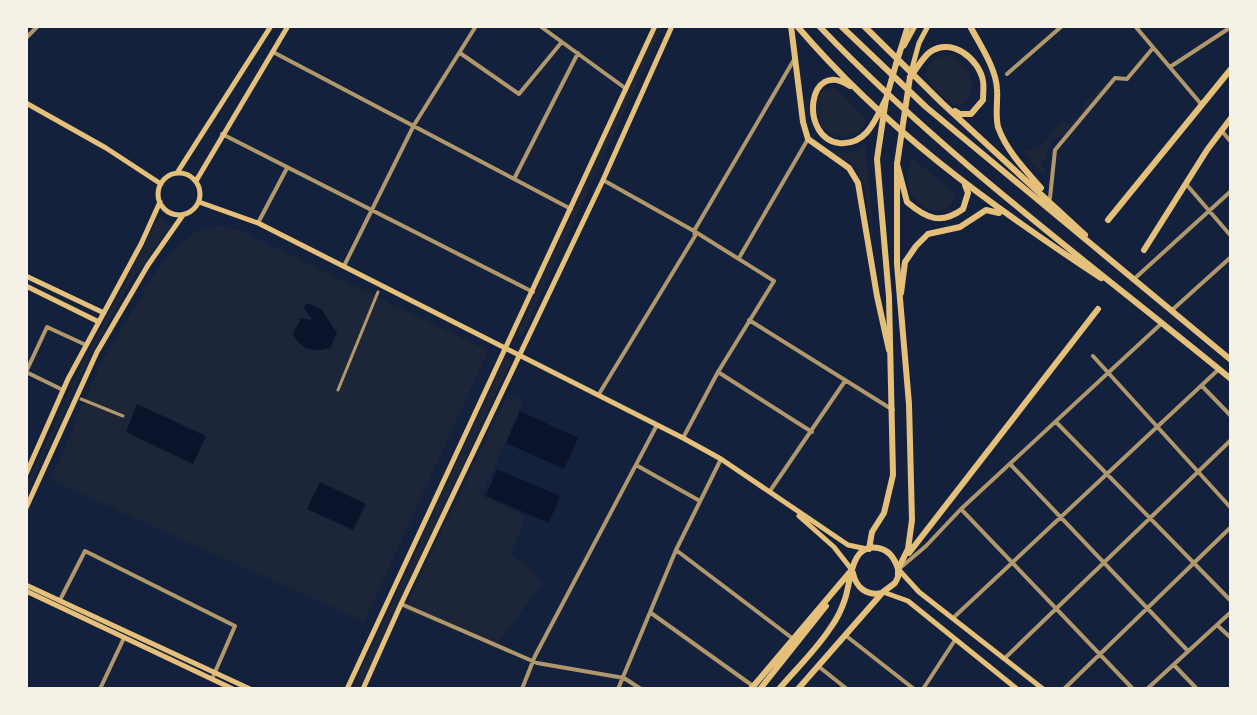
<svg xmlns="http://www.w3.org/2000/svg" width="1257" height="715" font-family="'Exo 2',sans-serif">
	<rect width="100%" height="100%" fill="#14213d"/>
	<!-- green -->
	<path fill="#1d2539" d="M657,26h6l-141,310 -5,-2z
		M944,55c23,4 38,32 19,49 -16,3 -30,-17 -38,-30 4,-11 8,-15 19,-19z
		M1108,82l2,9 -45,44 -13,5 -7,19 -5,2 7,12 -3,1 -8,-6 -14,-19c24,5 26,-17 41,-30l5,4c11,-5 15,-8 16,-20z
		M834,87l30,29 2,6 -8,11 -13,5 -22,-9 -10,-23 4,-13z
		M865,145l9,99c-4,-21 -7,-68 -24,-81 -7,-6 -20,-11 -29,-16 17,7 29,9 44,-2z
		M911,157l45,37c-11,32 -44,14 -48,-11 -2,-8 2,-18 3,-26z
		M159,217l13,7 -43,61 -40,73 -63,137v-9l60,-129z
		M216,225l23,5 249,121 -124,271 -313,-142 49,-115 59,-98 15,-18 23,-18z
		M505,358l6,3 -152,328h-7z
		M509,394l15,7 -42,94 44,22 -16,38 19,10 13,19 -42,56 -6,3 -90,-32 43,-92z"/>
	<!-- water -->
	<path fill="#0b132b" d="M307,303l14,6 16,24 -6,14c-16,7 -30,3 -38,-13l8,-16 11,2 -8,-13z
		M137,404l69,32 -13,28 -67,-32z
		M520,411l58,27 -14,31 -58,-26z
		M497,469l63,27 -11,27 -63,-27z
		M320,482l46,22 -13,26 -46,-21z"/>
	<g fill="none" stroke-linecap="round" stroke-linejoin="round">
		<!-- pedestrian -->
		<path stroke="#b1986c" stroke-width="3" d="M338,390l40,-98
			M81,399l42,17"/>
		<!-- minor -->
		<path stroke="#b1986c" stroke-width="4" d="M540,26l85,62
			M1135,26l66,78
			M26,38l12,-12
			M273,52l298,157
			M460,53l59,41 42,-51
			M1170,67l61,-40
			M1007,74l55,-48
			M1221,130l10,12
			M222,134l311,158
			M514,179l64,-126
			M603,180l91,51 80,50 -56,91 -35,66
			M1186,184l45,52
			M1050,198l5,-48 60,-72 12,1 26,-31
			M258,223l29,-55
			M739,258l69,-119
			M344,266l70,-141 62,-99
			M1133,280l98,-89
			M1171,311l60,-54
			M749,320l144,90
			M1093,356l138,152
			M718,372l94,60
			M1202,386l29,30
			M63,390l-37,-18 21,-45 39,18
			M599,394l96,-158 -1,-5 101,-173
			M1056,422l175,179
			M636,465l64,36
			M1011,465l177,186
			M770,491l75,-110
			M961,509l172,180
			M676,550l116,88
			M900,568l26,-22 35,-37 201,-186
			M60,600l25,-49 150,75 -23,53
			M401,604l136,59 87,15 17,11
			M651,613l102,73
			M953,618l266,-249
			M1217,625l14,13
			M845,635l69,54
			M1005,658l226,-218
			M1174,665l23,24
			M818,666l29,23
			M100,689l24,-51
			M522,689l13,-33 122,-231
			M618,689l58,-139 45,-91
			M923,689l32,-49
			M1064,689l167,-162
			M1147,689l84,-77"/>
		<!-- secondary -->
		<path stroke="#e5c07b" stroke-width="5" d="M904,46l11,-20
			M911,72l8,-29 9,-17
			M26,103l80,45 55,36
			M177,173l94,-147
			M158 194a21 21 0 1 1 42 0a21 21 0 1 1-42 0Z
			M196,181l92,-155
			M199,202l59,21 425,215 38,21 127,86 19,4
			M26,276l78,37
			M26,286l73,36
			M26,474l42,-95 73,-135 19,-42
			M26,508l71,-156 51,-87 35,-50
			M799,516l35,31 18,23
			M899,570l20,22 124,97
			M26,585l224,104
			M26,591l207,98
			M883,592l25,9 109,88
			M347,689l308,-663
			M363,689l38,-85 202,-424 69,-154"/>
		<!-- primary -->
		<path stroke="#e5c07b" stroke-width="6" d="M1108,220l123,-151
			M1144,250l63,-100 24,-32
			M869,549l3,-17 12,-19 9,-38 -4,-178 -12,-138 9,-60 10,-35
			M909,553l189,-244
			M853,573c3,15 14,23 29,20
			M751,689l99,-117
			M760,689l66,-83
			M779,689c17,-20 38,-40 52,-62 6,-8 11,-19 14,-28 6,-17 5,-56 33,-51 12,2 17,11 20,21
			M798,689l85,-97 12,-9 3,-6v-8l10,-20 4,-29 -3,-116 -12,-140v-100l13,-87"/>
		<!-- trunk -->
		<path stroke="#e5c07b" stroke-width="6" d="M791,26l12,96 5,17 41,29 9,15 19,113 12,54
			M797,26c89,104 190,177 304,252
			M819,26c124,130 273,239 412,353
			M841,26l85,81 305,253
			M864,26l78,77 143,132
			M970,26c10,19 26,42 27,63 1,13 -2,25 1,38 8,23 27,43 43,61
			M896,64l12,-38
			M910,77c6,-7 12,-19 20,-25 22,-15 49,7 53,29 1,6 0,13 0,19l-12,14h-11l-5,-3
			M850,86c-43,-29 -51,52 -11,57 11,1 21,-3 28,-11 8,-9 13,-22 19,-33
			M897,164l10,38c20,17 34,23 56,7l5,-16 -3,-8
			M901,293l4,-31 11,-16 12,-12 32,-7 26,-17 13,3"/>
	</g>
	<!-- border -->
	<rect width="1257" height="715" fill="none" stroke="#f6f1e7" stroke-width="56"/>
</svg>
